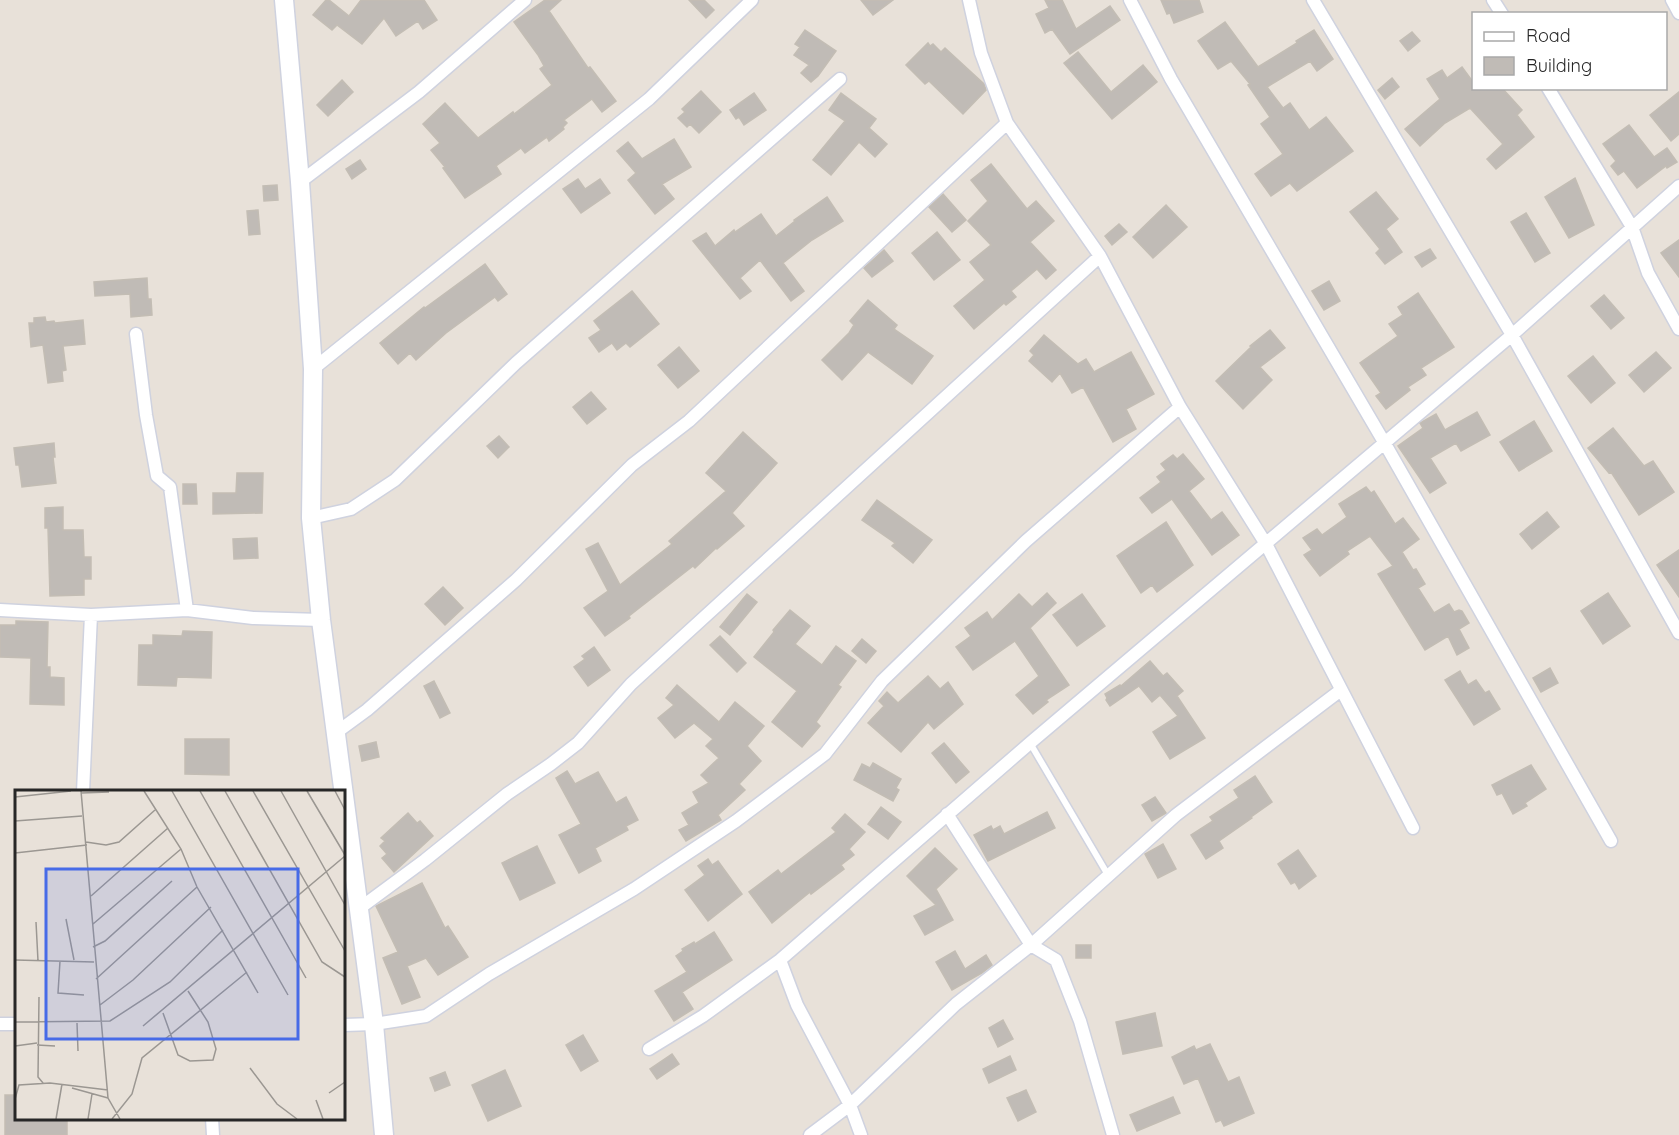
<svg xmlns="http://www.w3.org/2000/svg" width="1679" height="1135" font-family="Quicksand,sans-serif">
	<rect width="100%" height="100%" fill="#e8e1d9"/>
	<!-- building -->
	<path fill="#c0bbb6" stroke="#c3bdb4" stroke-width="1.5" d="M326,0h3l20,16 12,-16h63l13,20 -14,9 -5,-8 -22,15 -12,-18 -22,26 -25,-19 -5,5 -19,-15z
		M545,0h16l-12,11 39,57 2,-1 26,34 -14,11 -10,-13 -28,21 3,3 -4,4 1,2 -15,12 -2,-4 -22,16 -4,-5 -25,18 5,8 -36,24 -22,-30 2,-1 -14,-17 9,-7 -17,-19 22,-21 33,35 35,-26 1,2 38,-29 -12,-16 4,-3 -6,-11 -24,-33z
		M689,0h15l10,10 -8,8z
		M861,0h32l-20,15z
		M1045,0h17l14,29 34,-23 10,14 -50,34 -18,-25 -7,4 -9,-19 13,-6z
		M1161,0h38l4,12 -29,11 -4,-10 -3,1z
		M1225,22l33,45 39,-24 -1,-2 18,-11 19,29 -16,12 -7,-10 -43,26 16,21 7,-5 19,27 17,-13 27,34 -56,40 -7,-8 -19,13 -16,-22 28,-20 -22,-30 9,-7 -22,-32 2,-1 -19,-23 -13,8 -20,-28z
		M805,30l31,21 -18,25 -7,6 -10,-9 8,-8 -15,-10 6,-8 -5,-3z
		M1412,32l8,9 -12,10 -8,-10z
		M928,43l2,3 3,-2 8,8 4,-4 39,36 2,6 -23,24 -34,-33 -4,3 -19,-19z
		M1078,52l33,40 32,-27 14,17 -45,37 -48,-56z
		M1462,67l11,15v6h29l20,22 -5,5 17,22 -38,32 -9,-10 16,-15 -33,-36 -25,15 -25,23 -15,-17 35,-30 -13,-20 15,-9 5,8z
		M1392,78l7,9 -14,12 -7,-9z
		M342,80l11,12 -25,24 -11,-11z
		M701,91l20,21 -22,21 -9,-9 -3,3 -9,-9 7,-6 -3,-3z
		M1679,92v42l-8,7 -21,-26z
		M754,93l12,17 -22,15 -5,-8 -3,2 -6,-9z
		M841,93l35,26 -7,9 18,16 -12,13 -16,-15 -28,33 -18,-15 32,-39 -16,-11z
		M1629,125l25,32 13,-9 10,14 -10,6 -1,-2 -29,22 -13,-17 -6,4 -7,-9 5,-5 -13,-17z
		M674,139l17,28 -29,17 12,15 -19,15 -27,-34 8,-7 -19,-22 11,-9 14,17z
		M360,160l6,9 -14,10 -6,-10z
		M991,164l36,45 9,-8 18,20 -24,21 26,28 -10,9 -9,-10 -26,22 5,6 -10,8 -2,-2 -30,26 -20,-23 31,-26 -15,-18 21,-17 -23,-24 20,-20 -17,-21z
		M1575,178l19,47 -25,13 -24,-41z
		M578,179l7,10 15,-10 10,14 -29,20 -18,-24z
		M277,185l1,15 -14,1 -1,-15z
		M1376,192l22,27 -12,10 16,23 -17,12 -9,-11 4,-4 -30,-37z
		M943,194l23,26 -14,12 -23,-25z
		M827,197l16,24 -31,19 -29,23 21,28 -13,10 -31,-41 -20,18 11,13 -11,8 -47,-58 13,-8 9,13 19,-16 1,2 26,-18 15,22 19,-15 -1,-1z
		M1166,205l21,22 -34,31 -20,-21z
		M258,210l2,24 -11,1 -2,-24z
		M1526,213l24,40 -15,9 -24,-40z
		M1119,224l8,8 -15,13 -7,-9z
		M937,232l23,28 -26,20 -22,-27z
		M1679,240v37l-18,-24z
		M1430,249l6,9 -14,9 -7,-10z
		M884,250l9,11 -21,16 -8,-9z
		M485,264l22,30 -9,7 -3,-4 -49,36 -30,27 -6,-7 -12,11 -18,-21 44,-36 1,1z
		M147,278l1,21h3l1,16 -21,2 -1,-23 -35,2 -1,-14z
		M1329,281l11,20 -16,9 -12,-19z
		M632,291l27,33 -29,23 -4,-4 -9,7 -5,-7 -13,9 -10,-14 12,-8 -7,-9z
		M1418,293l36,54 -33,21 5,7 -18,12 2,3 -24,19 -10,-13 5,-3 -21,-30 38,-27 -9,-12 14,-9 -5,-8z
		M1604,295l20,23 -13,11 -20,-23z
		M868,300l29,25 -3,4 39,27 -21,28 -44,-32 -26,28 -20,-20 27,-27 5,-8 -4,-4z
		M45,317l1,5 8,-1 1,2 28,-3 2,24 -22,2 3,24 -4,1 1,10 -15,2 -5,-38 -12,2 -2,-24h5v-5z
		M1270,330l15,18 -25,19 12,13 -29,29 -27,-28 35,-34 -1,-1z
		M1044,335l34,29 8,-5 8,13 37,-20 23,42 -28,15 10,20 -23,13 -30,-55 -11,6 -12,-20 -8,9 -23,-21 5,-6 -4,-4z
		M679,347l20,24 -21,17 -20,-23z
		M1656,352l15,16 -27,24 -15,-17z
		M1593,356l22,27 -24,20 -23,-27z
		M591,392l15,17 -19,15 -14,-17z
		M1477,412l13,23 -29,16 -5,-8 -26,15 16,25 -16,10 -32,-47 25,-18 -3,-5 16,-9 9,16z
		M1534,421l18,30 -33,20 -19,-29z
		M1613,428l31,38 9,-5 21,31 -35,23 -28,-43 -2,1 -21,-25z
		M743,432l34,31 -45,50 12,13 -27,23 -1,-1 -21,20 -2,-2 -64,50 1,2 -25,18 -21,-28 24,-17 -22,-42 12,-6 22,42 52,-41 -3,-3 57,-50 -20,-18z
		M499,436l10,11 -11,11 -11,-12z
		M54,443l1,14h-2l3,26 -34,4 -3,-22h-3l-2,-17z
		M1183,454l21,25 -15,12 22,29 11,-8 17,23 -27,20 -40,-56 -20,14 -12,-15 21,-16 -4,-5 9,-7 -5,-6 12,-9 4,4z
		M237,473h26l-1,40 -49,1v-21h23z
		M183,484h13l1,20h-14z
		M1366,487l5,6 3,-2 21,33 8,-6 16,21 -17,13 11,18 3,-1 9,15 -7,4 16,25 15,-9 5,8 5,-2 3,1 7,12 -10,6 10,19 -12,7 -9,-19 -23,14 -47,-76 15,-8 -23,-30 -23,15 2,3 -29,22 -16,-21 8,-5 -9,-12 14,-9 5,6 25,-18 -8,-13z
		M877,500l55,40 -19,23 -21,-17 3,-3 -33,-23z
		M63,507v23h20l1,27h7v22h-7v16l-34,1 -2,-68h-3v-20z
		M1547,512l12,15 -27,22 -12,-15z
		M1166,522l27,43 -36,27 -5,-7 -11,8 -24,-37z
		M257,538l1,20 -24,1 -1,-20z
		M1679,550v47l-22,-32z
		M443,587l20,21 -18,17 -20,-21z
		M1047,593l9,10 -26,25 39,57 -23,15 2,2 -15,12 -17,-19 23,-19 -24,-35 -42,29 -17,-23 15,-11 -6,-8 22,-16 5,8 27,-26 13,13z
		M1608,593l22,33 -27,18 -22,-33z
		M747,594l10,8 -27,33 -10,-8z
		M1082,594l23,32 -28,20 -24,-31z
		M790,610l20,16 -15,18 27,21 14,-19 20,15 -18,24 3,2 -25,35 4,4 -18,21 -30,-25 25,-31 -43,-34 20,-25 -1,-2z
		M16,621l32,1 -1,45h3v10l14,1v27l-34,-1 1,-46 -31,-1v-32h16z
		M183,631l29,1 -1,46 -34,-1 -1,9 -38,-1 1,-40h14v-10l29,1z
		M720,636l26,27 -9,9 -27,-27z
		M862,639l14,12 -10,12 -14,-12z
		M594,647l16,23 -22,16 -14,-19 11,-8 -3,-3z
		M1150,661l13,15 4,-3 16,18 -6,5 28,42 -35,21 -17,-27 25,-16 -18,-21 -8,7 -13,-16 -29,20 -4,-6 1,-2 -2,-4 15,-9 1,1z
		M1550,668l8,15 -17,9 -8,-14z
		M1460,671l8,14 8,-5 9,13 4,-2 11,18 -26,16 -29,-45z
		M928,676l12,13 8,-7 15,22 -29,25 -6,-7 -27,30 -33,-29 16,-17 -5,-5 8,-9 11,11z
		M434,681l16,32 -10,5 -16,-32z
		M677,685l42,37 16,-20 29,24 -17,20 14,15 -22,23 6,6 -27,25 3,5 -35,21 -7,-11 10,-5 -7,-12 17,-10 -6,-11 16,-9 -8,-8 18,-17 -13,-12 7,-7 -19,-16 -19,15 -17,-20 16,-13 -8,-7z
		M185,739h44v36l-44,-1z
		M376,742l3,15 -17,4 -3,-15z
		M944,743l25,29 -13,11 -24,-30z
		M873,763l28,16 -5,9 3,2 -6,11 -39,-21 8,-16 8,4z
		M1531,765l15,24 -21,14 2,3 -14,8 -11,-21 -5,2 -5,-10z
		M567,771l8,13 23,-12 18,31 10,-6 12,23 -12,6 2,4 -33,18 6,13 -22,12 -20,-38 22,-11 -25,-46z
		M1255,776l17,26 -21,15 1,1 -33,23 4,7 -17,11 -15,-24 22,-14 -3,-4 29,-19 -5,-8z
		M1155,797l11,16 -14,8 -10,-16z
		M881,807l20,15 -13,17 -20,-15z
		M1047,812l8,16 -67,33 -14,-26 17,-9 2,4 7,-4 4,8z
		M408,813l9,10 3,-2 13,15 -39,36 -12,-14 5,-4 -7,-8 5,-5 -4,-3z
		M845,814l20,18 -16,17 5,6 -13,10 3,4 -33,25 -1,-2 -38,31 -23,-31 29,-22 3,4 55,-42 -4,-4z
		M1163,844l13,25 -18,9 -13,-24z
		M537,846l18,37 -35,17 -18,-37z
		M935,848l22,21 -21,20 17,31 -28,15 -11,-19 22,-11 -29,-29z
		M1298,850l18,26 -17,13 -4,-7 -4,2 -13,-20z
		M708,859l4,6 6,-4 24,33 -34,27 -23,-31 20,-15 -7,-9z
		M422,883l23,45 3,-2 20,31 -30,18 -12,-17 -19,8 13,31 -18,7 -19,-46 15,-6 -22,-46z
		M714,932l18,28 -50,32 11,17 -19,12 -19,-30 32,-19 -11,-16 7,-5 -1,-2 12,-7 1,2z
		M1076,945h15v13h-15z
		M955,951l10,18 21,-14 6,10 -10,8 -30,17 -16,-28z
		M1155,1013l7,33 -39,8 -7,-32z
		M1003,1020l10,19 -15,8 -9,-19z
		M583,1035l15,26 -17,10 -15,-26z
		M1210,1044l18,38 11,-5 15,36 -30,13 -3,-6 -5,2 -18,-44 -14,6 -12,-27 22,-11 2,4z
		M672,1054l7,10 -22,15 -7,-10z
		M1010,1056l6,14 -27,13 -6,-14z
		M505,1070l16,36 -33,15 -16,-36z
		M445,1072l5,13 -15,6 -5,-13z
		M1026,1090l10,22 -18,9 -11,-23z
		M5,1095h11v24h51v16h-62z
		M1173,1097l7,16 -43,18 -7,-16z"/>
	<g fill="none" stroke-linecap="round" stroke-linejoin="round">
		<defs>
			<path id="lane" d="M1030,743l78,132"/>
			<path id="street" d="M969,0l12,53 26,70 93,133 80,151 86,137 147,284
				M1130,0l41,79 213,363 227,399
				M1313,0l199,335 167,298
				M1493,0l9,14
				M1672,0l7,13
				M1548,88l84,139 16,46 31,56
				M300,182l119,-90 106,-92
				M136,334l10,81 11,61 13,11 17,123
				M313,369l336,-270 103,-99
				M311,518l40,-9 44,-29 121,-117 324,-284
				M0,610l91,5 96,-5 66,8 68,2
				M337,732l30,-22 149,-130 116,-115 57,-44 318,-298
				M83,792l8,-177
				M947,814l84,131 25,15 24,61 33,114
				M360,908l65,-48 82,-66 44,-30 27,-21 53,-59 469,-428
				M780,960l17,45 53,100 11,30
				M0,1024h16
				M344,1025l30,-1 52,-8 63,-42 145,-85 102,-68 89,-67 57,-73 144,-140 154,-134
				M649,1049l54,-33 77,-56 250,-217 482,-408 167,-149
				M212,1118l1,17
				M810,1135l40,-30 106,-101 75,-59 145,-130 165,-125"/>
			<path id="secondary" d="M284,0l16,182 13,187 -2,149 10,102 53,404 10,111"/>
		</defs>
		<!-- lane casing -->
		<use href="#lane" stroke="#cfd2df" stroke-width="9"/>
		<!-- street casing -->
		<use href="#street" stroke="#cfd2df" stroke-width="15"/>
		<!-- secondary casing -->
		<use href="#secondary" stroke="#cfd2df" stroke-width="21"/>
		<!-- lane -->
		<use href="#lane" stroke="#fff" stroke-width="6"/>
		<!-- street -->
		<use href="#street" stroke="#fff" stroke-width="12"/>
		<!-- secondary -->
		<use href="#secondary" stroke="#fff" stroke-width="18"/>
	</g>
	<!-- overview -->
	<g transform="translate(15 790)">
		<rect width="330" height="330" fill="#e8e1d9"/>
		<path fill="none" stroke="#9b9792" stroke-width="1.5" d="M66,1l27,307 12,21M129,1l37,58 16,38 61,106M157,1l116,204M185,1l106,187M210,1l97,171 23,15M238,1l92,160M266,1l64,114M292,1l38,64M320,1l10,19M66,3l28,-1M0,7l56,-6M0,31l67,-5M71,52l20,3 13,-3 36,-32M0,63l72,-8M76,106l77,-68M51,129l8,41M21,132l2,39M78,134l88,-75M78,157l12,-6 67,-60M0,170l79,2M45,171l-2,32 26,2M81,189l101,-92M24,207l-1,80 5,6M85,215l33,-25 78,-73M148,223l15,42 12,6 23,-1 3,-11 -8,-27 -20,-31M0,232l95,-1 60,-39 53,-52M62,233l1,28M128,236l202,-170M22,255l18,1M0,256l22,-3M235,278l27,36 20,15M57,298l36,10M314,303l16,-11M0,309l4,-14 31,-2 58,7M301,310l7,19M41,329l6,-35M73,329l4,-25M97,329l20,-25 10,-36 105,-86"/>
		<path fill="#476be7" fill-opacity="0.15" stroke="#476be7" stroke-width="3" d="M31,79h252v170h-252z"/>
		<rect width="330" height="330" fill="none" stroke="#272727" stroke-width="3"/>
	</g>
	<!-- legend -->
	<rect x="1472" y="12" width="195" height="78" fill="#ffffff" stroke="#a9a9a9" stroke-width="1.5"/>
	<rect x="1484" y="32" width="30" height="9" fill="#ffffff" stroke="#a9a9a9" stroke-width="1.5"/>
	<text x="1526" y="42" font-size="18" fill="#272727">Road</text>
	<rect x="1484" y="57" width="30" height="18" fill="#c0bbb6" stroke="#a9a9a9" stroke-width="1.5"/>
	<text x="1526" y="72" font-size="18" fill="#272727">Building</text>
</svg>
